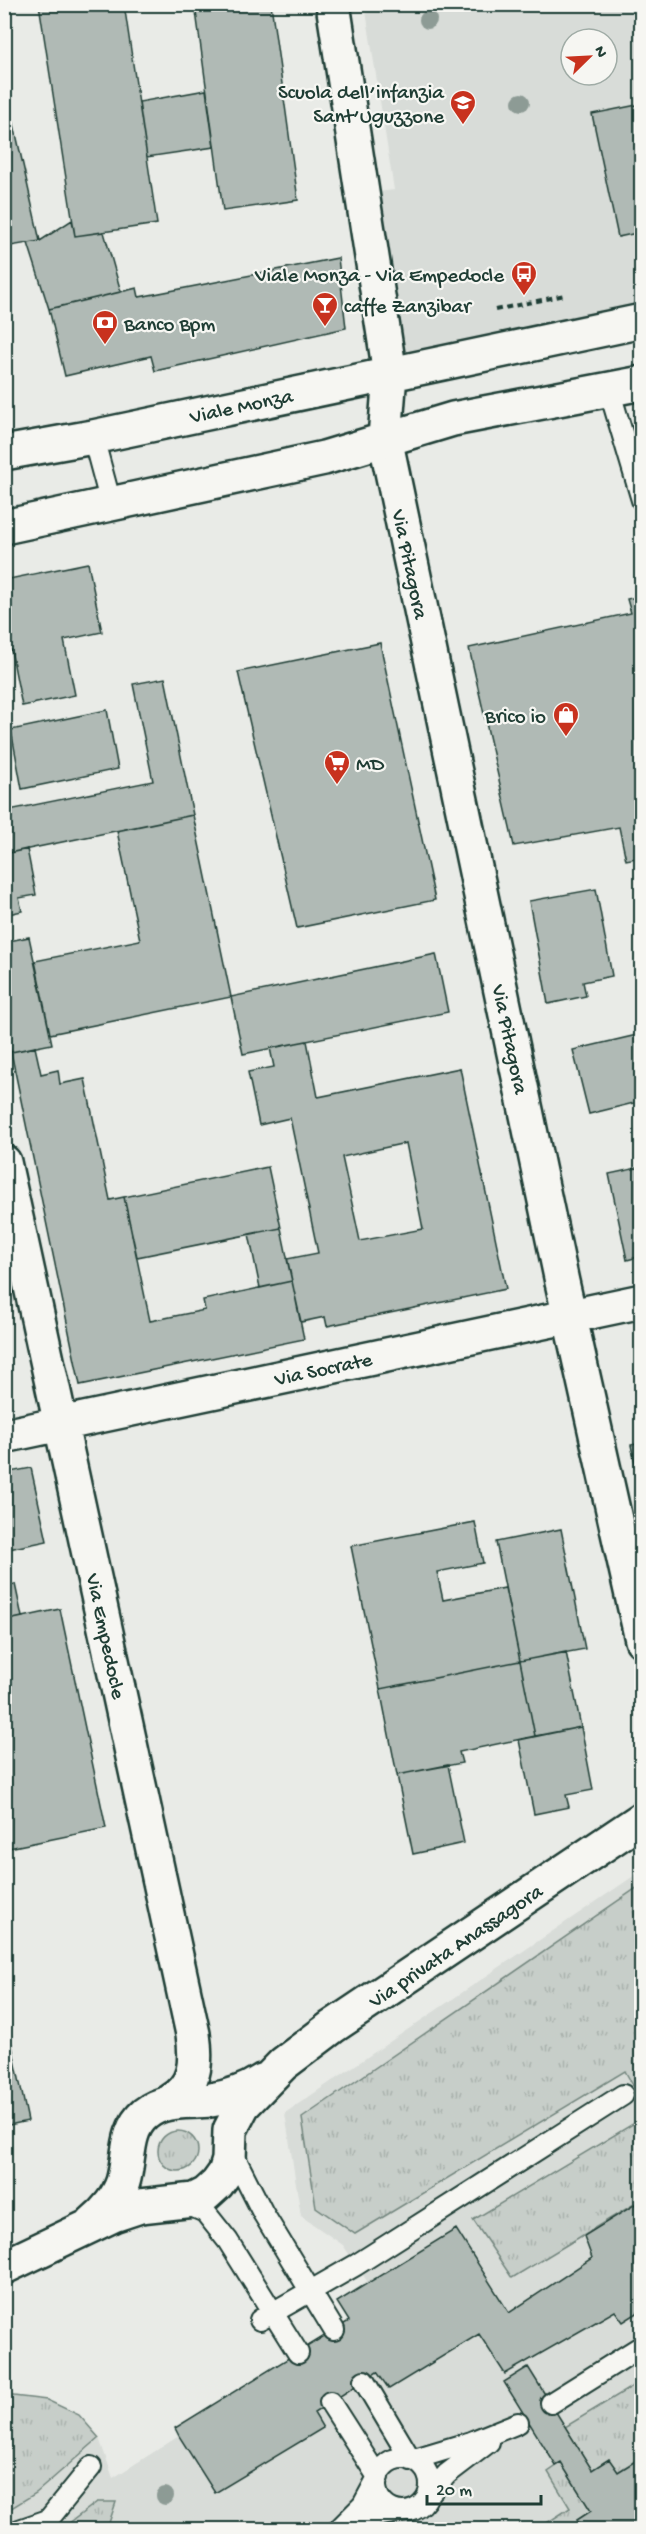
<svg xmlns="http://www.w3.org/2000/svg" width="646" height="2534" font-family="'Gochi Hand',sans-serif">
	<defs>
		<pattern id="grass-tufts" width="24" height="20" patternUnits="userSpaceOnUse" patternTransform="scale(1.5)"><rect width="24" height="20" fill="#c7cec9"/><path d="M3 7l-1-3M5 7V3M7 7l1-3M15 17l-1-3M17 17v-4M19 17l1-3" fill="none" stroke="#aab2ad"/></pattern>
	</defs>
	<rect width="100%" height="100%" fill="#e9ebe7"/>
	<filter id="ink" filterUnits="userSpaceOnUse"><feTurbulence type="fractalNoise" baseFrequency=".0167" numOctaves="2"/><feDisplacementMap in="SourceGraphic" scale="12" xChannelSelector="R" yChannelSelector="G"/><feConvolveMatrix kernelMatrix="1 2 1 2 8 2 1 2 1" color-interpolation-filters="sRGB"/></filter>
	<g filter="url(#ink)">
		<!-- built -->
		<path fill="#d8dcd8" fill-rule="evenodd" d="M365,5h276v316l-251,53 -28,-180 32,-4zM571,39h36v36h-36z
			M641,1871v658h-636l-1,-134 43,5 32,15 20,23 14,40 66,-42 -4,-8 174,-107 -12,-19 30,-21 -24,-36 -42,-29 -16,-103z"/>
		<!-- grass -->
		<path fill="url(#grass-tufts)" stroke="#73867e" stroke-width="1.5" d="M641,1885v215l-16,-29 -270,163 -39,-27 -14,-89z
			M641,2119v81l-129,78 -39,-58z
			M158 2151a20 20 0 1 1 40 0a20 20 0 1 1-40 0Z
			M641,2381v76l-23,15 -9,-13 -17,11 -27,-43z
			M5,2395l42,5 32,15 20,23 -63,55 -31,19z
			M561,2463l30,48 -14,9 6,9 -47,1 34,-22 -22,-36z
			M97,2502h19l-9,27h-36l-3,-5z"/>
		<!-- building -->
		<path fill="#b0bab5" stroke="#1f3d34" stroke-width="1.5" fill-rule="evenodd" d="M39,4h85l33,220 -82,12z
			M195,4h76l27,196 -75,11z
			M4,5l6,23 -6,2z
			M4,80l36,161 -35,6 -1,-3z
			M206,90l8,57 -67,10 -8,-55z
			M642,104v128l-24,5 -26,-123z
			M72,220l3,16 29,-4 17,60 -72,17 -21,-66 12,-2z
			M338,258l8,70 -191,43 -4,-15 -86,20 -16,-67 88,-21 2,9z
			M88,563l14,69 -38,8 11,55 -53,11 -11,-56 -7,2v-72z
			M642,596v261l-16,3 -7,-33 -105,19 -45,-198 162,-35 -4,-14z
			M380,643l55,257 -138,28 -59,-256z
			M165,678l28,137 -189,39v-43l149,-30 -20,-97z
			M107,710l11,59 -96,20 -11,-59z
			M193,815l38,182 -181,37 -15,-73 105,-21 -23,-109z
			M27,849l9,46 -17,3 3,13 -18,4v-61z
			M596,889l16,87 -29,6 3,14 -38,8 -19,-103z
			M29,937l23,107 -41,8 -7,-33v-77z
			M436,954l12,58 -205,42 -12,-57z
			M637,1035l5,20v46l-53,13 -16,-64z
			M307,1041l11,56 142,-29 46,221 -179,37 -2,-9 -24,5 -14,-63 31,-6 -28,-135 -31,7 -11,-53 26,-5 -4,-19zM406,1143l17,86 -63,12 -18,-84z
			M35,1047l6,27 17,-4 2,14 25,-5 25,121 14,-3 26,124 55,-11 -2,-10 89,-19 12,58 -224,46 -69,-333z
			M268,1167l13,61 -144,29 -13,-60z
			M642,1167v89l-15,4 -18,-86z
			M281,1228l11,53 -32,7 -11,-54z
			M642,1443v51l-11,-49z
			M31,1468l16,73 -43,9v-77z
			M475,1522l8,41 -46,9 6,28 62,-12 15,73 -140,28 -29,-143z
			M561,1529l24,120 -65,12 -24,-119z
			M15,1584l7,33 -18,4v-34z
			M60,1609l46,219 -102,21v-228z
			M566,1652l15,75 -46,9 -15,-75z
			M520,1661l15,75 -76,16 3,11 -65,12 -17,-86z
			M581,1727l12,63 -27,5 3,12 -35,7 -15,-74z
			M448,1765l16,78 -51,11 -16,-79z
			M4,2008l24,113 -24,5z
			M642,2200v110l-19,12 -8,-11 -110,63 -26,-40 -90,55 -12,-17 -63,41 9,15 -108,65 -36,-57 -4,-8 174,-107 -12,-19 119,-73 53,84 83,-55 -8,-22z
			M528,2367l64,103 17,-11 9,13 24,-15v73h-59l-6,-10 14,-9 -30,-48 -5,3 -52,-84z"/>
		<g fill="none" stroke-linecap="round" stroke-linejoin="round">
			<defs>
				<path id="lane" d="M609,389l33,111
					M93,437l18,67
					M231,2150l32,63 71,117
					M182,2202l23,10 23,29 70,112
					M260,2320l96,-55 267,-170
					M364,2381l47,79 60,-18 47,-19
					M330,2402l48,75 -15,28 -25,25
					M551,2403l91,-57
					M376 2485a27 27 0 1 1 54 0a27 27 0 1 1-54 0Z
					M428,2495l19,-21 42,-32
					M346,2527l24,-10 30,-5
					M19,2530l29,-10 43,-53"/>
				<path id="street" d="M333,4l57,370
					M385,438l177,844 80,358
					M4,1162l189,872c4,28 3,52 -23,67
					M4,1436l638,-135
					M93,2222c13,-10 25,-25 30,-40 7,-23 2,-51 22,-68 20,-16 42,-11 66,-14 18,-3 36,-9 51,-19
					M4,2267l109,-52 27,-9 54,-6 12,-6 11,-10 8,-11 4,-13 1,-30 13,-25 40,-41 49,-37 310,-208"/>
				<path id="primary" d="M385,438l5,-64
					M4,453l89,-16 549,-116
					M4,527l320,-69 129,-39 189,-36"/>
			</defs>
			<!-- lane casing -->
			<use href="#lane" stroke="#1f3d34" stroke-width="24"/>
			<!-- street casing -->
			<use href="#street" stroke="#1f3d34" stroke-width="38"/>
			<!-- primary casing -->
			<use href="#primary" stroke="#1f3d34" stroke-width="38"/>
			<!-- path -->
			<path stroke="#1f3d34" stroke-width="4" stroke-dasharray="6 4.5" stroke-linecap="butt" d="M495,310l70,-15"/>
			<!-- lane -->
			<use href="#lane" stroke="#f6f6f2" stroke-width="20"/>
			<!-- street -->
			<use href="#street" stroke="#f6f6f2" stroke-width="33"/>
			<!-- primary -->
			<use href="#primary" stroke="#f6f6f2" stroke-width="33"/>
		</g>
		<!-- trees -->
		<g fill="#8d9b95">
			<circle cx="428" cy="20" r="9"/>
			<circle cx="521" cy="102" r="9"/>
			<circle cx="165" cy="2496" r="9"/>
		</g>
	</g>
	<!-- icons -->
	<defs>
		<symbol id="school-pin" viewBox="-11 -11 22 30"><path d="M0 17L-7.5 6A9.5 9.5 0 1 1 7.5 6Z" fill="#c8321e" stroke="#f6f6f2"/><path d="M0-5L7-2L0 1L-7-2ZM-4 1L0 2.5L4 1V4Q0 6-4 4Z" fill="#fff"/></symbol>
		<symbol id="bus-pin" viewBox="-11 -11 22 30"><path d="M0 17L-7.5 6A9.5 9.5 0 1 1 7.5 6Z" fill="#c8321e" stroke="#f6f6f2"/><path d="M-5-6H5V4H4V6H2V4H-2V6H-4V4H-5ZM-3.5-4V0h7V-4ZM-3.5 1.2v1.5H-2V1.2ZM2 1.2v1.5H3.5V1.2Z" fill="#fff"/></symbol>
		<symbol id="bar-pin" viewBox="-11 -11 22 30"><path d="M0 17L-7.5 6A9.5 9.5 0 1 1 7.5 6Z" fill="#c8321e" stroke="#f6f6f2"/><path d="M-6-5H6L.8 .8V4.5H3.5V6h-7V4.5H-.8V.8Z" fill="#fff"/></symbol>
		<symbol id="bank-pin" viewBox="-11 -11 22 30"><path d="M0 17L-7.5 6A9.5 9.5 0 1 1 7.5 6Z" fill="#c8321e" stroke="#f6f6f2"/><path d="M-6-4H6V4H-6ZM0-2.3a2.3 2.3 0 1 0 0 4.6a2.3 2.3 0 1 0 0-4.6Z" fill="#fff"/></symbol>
		<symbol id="shop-pin" viewBox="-11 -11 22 30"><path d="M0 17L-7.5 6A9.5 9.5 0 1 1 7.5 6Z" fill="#c8321e" stroke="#f6f6f2"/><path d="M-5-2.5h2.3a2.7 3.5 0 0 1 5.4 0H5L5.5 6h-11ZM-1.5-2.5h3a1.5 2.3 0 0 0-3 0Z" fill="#fff"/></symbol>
		<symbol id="supermarket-pin" viewBox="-11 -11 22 30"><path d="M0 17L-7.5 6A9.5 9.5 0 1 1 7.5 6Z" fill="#c8321e" stroke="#f6f6f2"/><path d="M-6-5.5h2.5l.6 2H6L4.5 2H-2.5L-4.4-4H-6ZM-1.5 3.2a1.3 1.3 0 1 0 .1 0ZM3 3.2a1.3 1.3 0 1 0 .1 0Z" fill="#fff"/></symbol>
	</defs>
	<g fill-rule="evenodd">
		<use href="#school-pin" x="448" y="88" width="30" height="40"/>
		<use href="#bus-pin" x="509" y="259" width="30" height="40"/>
		<use href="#bar-pin" x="310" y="290" width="30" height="40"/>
		<use href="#bank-pin" x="90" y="308" width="30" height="40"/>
		<use href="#shop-pin" x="551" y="700" width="30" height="40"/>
		<use href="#supermarket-pin" x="322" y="748" width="30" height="40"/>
	</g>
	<g text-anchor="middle" stroke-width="4.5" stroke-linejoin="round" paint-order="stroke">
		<!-- poi labels -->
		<g font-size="21" fill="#1f3d34" stroke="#f6f6f2" text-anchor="end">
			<text x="444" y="98">Scuola dell’infanzia<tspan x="444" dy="24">Sant’Uguzzone</tspan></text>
			<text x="504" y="281">Viale Monza - Via Empedocle</text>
			<text x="344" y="312" text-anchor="start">caffe Zanzibar</text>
			<text x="124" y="330" text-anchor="start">Banco Bpm</text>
			<text x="546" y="722">Brico io</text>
			<text x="356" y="770" text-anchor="start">MD</text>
		</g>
		<!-- street labels -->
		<g font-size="21" fill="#1f3d34" stroke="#f6f6f2">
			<text transform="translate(241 405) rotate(-12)" y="7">Viale Monza</text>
			<text transform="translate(411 564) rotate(78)" y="7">Via Pitagora</text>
			<text transform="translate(511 1039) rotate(78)" y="7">Via Pitagora</text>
			<text transform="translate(323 1368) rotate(-12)" y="7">Via Socrate</text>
			<text transform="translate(107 1636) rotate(78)" y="7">Via Empedocle</text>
			<text transform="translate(455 1945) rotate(-34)" y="7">Via privata Anassagora</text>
		</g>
	</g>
	<!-- margin -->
	<rect width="646" height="2534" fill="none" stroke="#f6f6f2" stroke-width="24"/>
	<rect x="12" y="12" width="622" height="2510" fill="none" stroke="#1f3d34" stroke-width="2" filter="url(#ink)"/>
	<!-- north arrow -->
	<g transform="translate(589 57) rotate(66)"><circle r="28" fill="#f6f6f2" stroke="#a0aca6" stroke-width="1.5"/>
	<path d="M0-4.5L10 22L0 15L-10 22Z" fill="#c8321e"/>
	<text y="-9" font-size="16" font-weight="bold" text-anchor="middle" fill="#1f3d34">N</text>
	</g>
	<!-- scale -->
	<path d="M427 2495v9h114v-9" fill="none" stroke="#1f3d34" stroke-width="3"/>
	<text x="436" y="2495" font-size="18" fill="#1f3d34" stroke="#f6f6f2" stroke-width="4.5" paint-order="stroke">20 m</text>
</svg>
